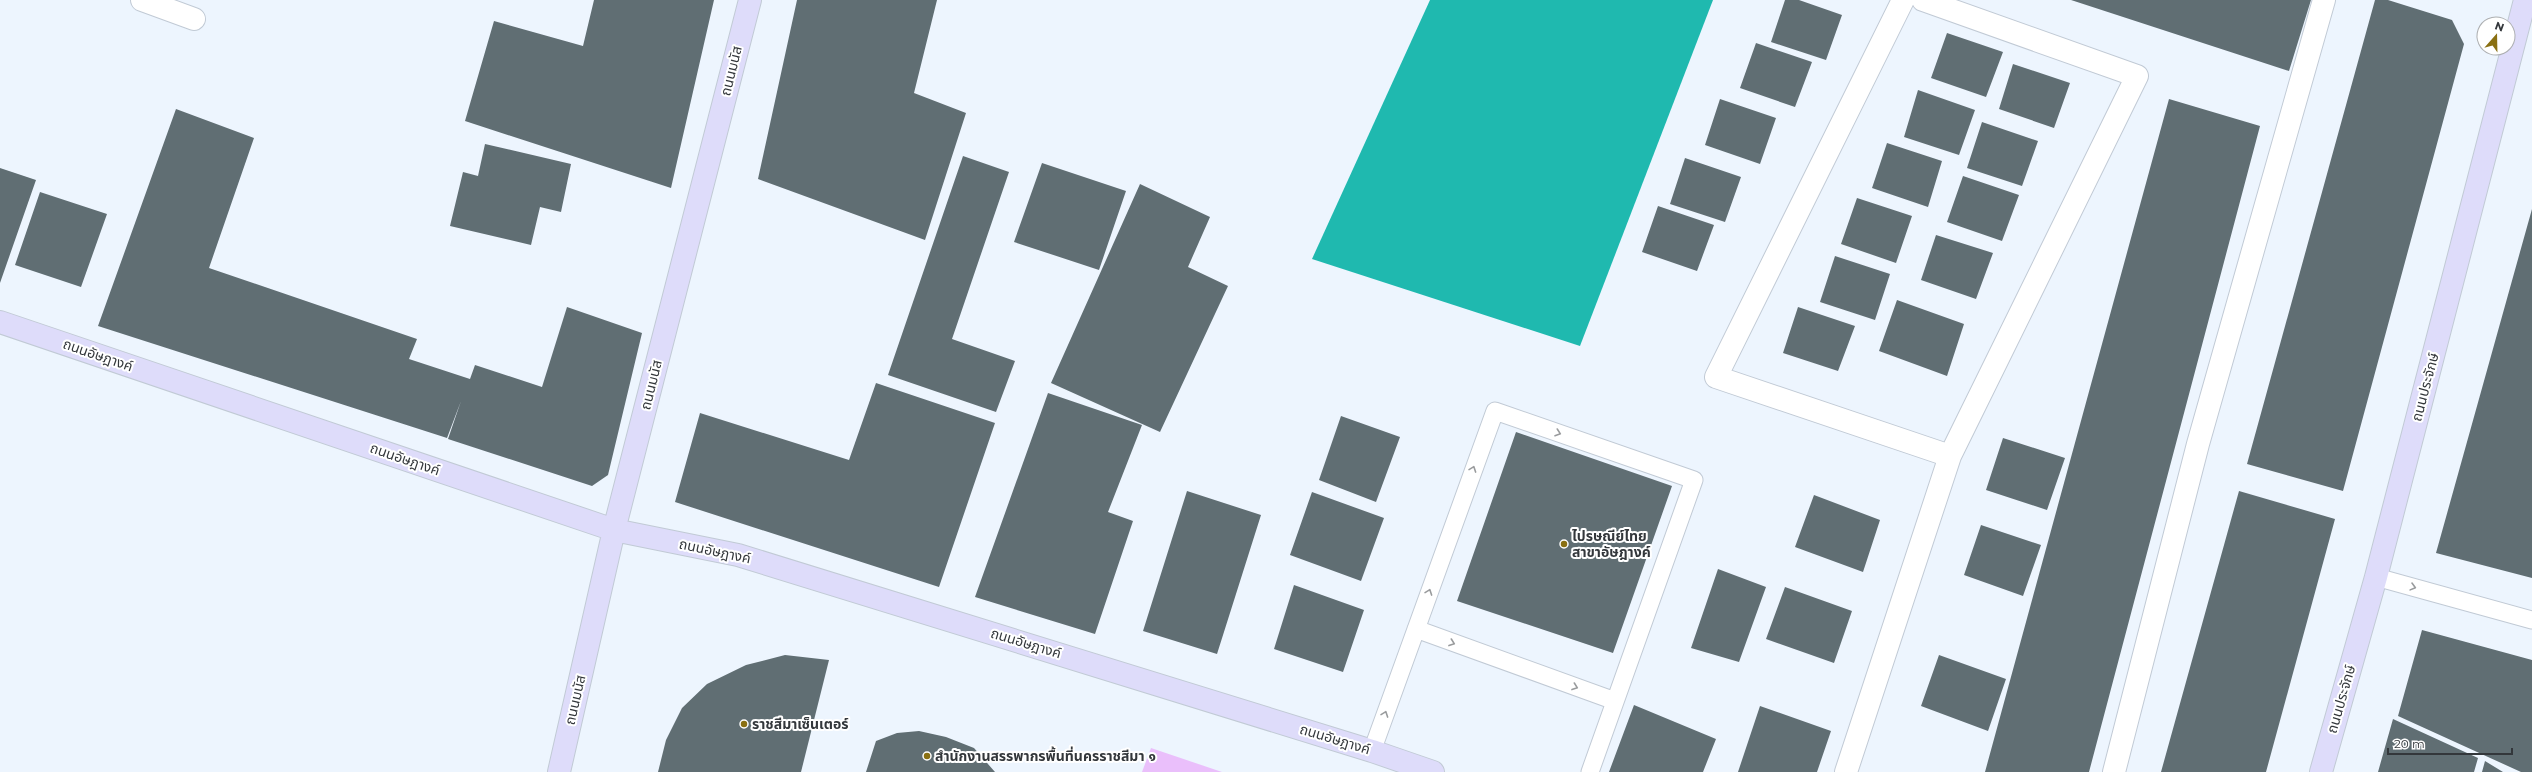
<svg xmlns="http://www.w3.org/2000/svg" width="2532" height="772" font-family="Montserrat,'Noto Sans Thai',sans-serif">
	<rect width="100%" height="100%" fill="#edf5fe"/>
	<!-- green -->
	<path fill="#eabffb" d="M1151,748l71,24h-80z"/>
	<!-- water -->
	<path fill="#1fb9af" d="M1430,0h283l-133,346 -268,-87z"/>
	<!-- building -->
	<path fill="#606e73" d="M594,0h120l-43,188 -206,-67 29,-100 89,25z
		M797,0h140l-23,93 52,20 -41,127 -167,-61z
		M1785,0h14l43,15 -16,45 -55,-18z
		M2071,0h240l-22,71z
		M2375,0h13l64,20 12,24 -121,447 -96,-27z
		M1947,33l56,19 -17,45 -55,-19z
		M1756,43l56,19 -17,45 -55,-19z
		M2013,64l57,19 -16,45 -55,-19z
		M1918,90l57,20 -16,45 -55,-18z
		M1720,99l56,19 -16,46 -55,-19z
		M2169,99l91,27 -171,646h-104z
		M176,109l78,29 -45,130 208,71 -8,20 61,20 5,-14 67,22 25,-80 75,26 -34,142 -16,11 -144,-47 13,-38 -14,37 -349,-112z
		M1982,122l56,19 -16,45 -55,-18z
		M1887,143l55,18 -14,46 -56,-19z
		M485,144l86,20 -10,48 -21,-5 -9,38 -81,-19 13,-54 15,4z
		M963,156l46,16 -57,167 63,22 -19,51 -108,-37z
		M1685,158l56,19 -16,45 -55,-18z
		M1042,163l84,28 -27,79 -85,-28z
		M0,168l36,12 -36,103z
		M1963,176l56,19 -17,46 -55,-19z
		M1140,184l70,33 -22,50 40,19 -68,146 -109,-49z
		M40,192l67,22 -26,73 -66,-22z
		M1857,198l55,18 -16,47 -55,-19z
		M1658,206l56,19 -17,46 -55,-19z
		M2532,209v369l-96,-25z
		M1936,235l57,18 -17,46 -55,-19z
		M1835,256l55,18 -15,46 -55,-18z
		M1897,300l67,24 -17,52 -68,-25z
		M1798,307l57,19 -17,45 -55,-18z
		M876,383l119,40 -56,164 -264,-85 25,-89 149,47z
		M1048,393l94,32 -34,87 25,9 -38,113 -120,-37z
		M1341,416l59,21 -24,65 -57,-22z
		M1516,432l156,54 -59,167 -156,-52z
		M2003,438l62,20 -18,52 -61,-20z
		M1187,491l74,24 -44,139 -74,-23z
		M2239,491l96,28 -69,253h-105z
		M1312,492l72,26 -23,63 -71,-26z
		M1814,495l66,25 -17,52 -68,-25z
		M1981,525l60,20 -18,51 -59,-21z
		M1718,569l48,18 -27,75 -48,-14z
		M1294,585l70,25 -21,62 -69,-23z
		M1785,587l67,24 -18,52 -68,-24z
		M2422,630l110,30v112h-11l-123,-56z
		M785,655l44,5 -28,112h-143l8,-32 16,-32 25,-24 39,-19z
		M1939,655l67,24 -18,52 -67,-25z
		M1634,705l82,34 -13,33h-94z
		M1760,706l71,25 -14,41h-79z
		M2393,719l85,39 -4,14h-96z
		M919,731l27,6 28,11 21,24h-129l10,-31 21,-8z
		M2485,761l18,11h-21z"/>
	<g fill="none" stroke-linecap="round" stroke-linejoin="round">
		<defs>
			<path id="lane" d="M2376,577l156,43
				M1416,629l199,72
				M1372,751l123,-340 199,69 -104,292"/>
			<path id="street" d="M142,0l52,19
				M1903,0l-187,377 234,79
				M1846,772l104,-316 187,-380 -214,-76
				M2114,772l84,-328 126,-444"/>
			<path id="secondary" d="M0,322l614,208 124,25 634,196 61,21
				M559,772l55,-242 136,-530
				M2321,772l55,-195 149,-577"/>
		</defs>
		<!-- lane casing -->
		<use href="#lane" stroke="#c1cad5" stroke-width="19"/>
		<!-- street casing -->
		<use href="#street" stroke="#c1cad5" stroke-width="24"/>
		<!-- secondary casing -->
		<use href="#secondary" stroke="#c1cad5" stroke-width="24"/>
		<!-- lane -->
		<use href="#lane" stroke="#fff" stroke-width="17"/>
		<!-- street -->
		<use href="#street" stroke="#fff" stroke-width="22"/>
		<!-- secondary -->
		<use href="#secondary" stroke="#dedcfa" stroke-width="22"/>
	</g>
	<!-- one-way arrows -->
	<defs><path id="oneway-chevron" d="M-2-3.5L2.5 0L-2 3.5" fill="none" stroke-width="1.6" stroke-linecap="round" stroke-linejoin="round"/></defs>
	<g stroke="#999b9d">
		<use href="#oneway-chevron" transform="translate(1558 433) rotate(19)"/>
		<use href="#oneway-chevron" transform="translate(1473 469) rotate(-70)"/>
		<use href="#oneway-chevron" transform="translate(2413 587) rotate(15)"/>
		<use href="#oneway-chevron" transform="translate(1429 592) rotate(-70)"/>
		<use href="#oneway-chevron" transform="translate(1452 643) rotate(20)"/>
		<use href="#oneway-chevron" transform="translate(1575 687) rotate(20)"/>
		<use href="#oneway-chevron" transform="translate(1385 714) rotate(-70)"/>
	</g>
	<!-- markers -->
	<g fill="#8a7012" stroke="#fff" stroke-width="1.5">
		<circle cx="1564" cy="544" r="4"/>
		<circle cx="744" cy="724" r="4"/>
		<circle cx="927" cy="756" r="4"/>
	</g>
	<g text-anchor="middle" stroke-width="4" stroke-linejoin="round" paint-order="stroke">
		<!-- street labels -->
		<g font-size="14" fill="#33373b" stroke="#fff">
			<text transform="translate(731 71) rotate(-76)" y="5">ถนนมนัส</text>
			<text transform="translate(98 355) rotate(19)" y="5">ถนนอัษฎางค์</text>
			<text transform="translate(651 385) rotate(-76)" y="5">ถนนมนัส</text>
			<text transform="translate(2425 387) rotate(-75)" y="5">ถนนประจักษ์</text>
			<text transform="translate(405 459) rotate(19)" y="5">ถนนอัษฎางค์</text>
			<text transform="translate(715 551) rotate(12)" y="5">ถนนอัษฎางค์</text>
			<text transform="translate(1026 643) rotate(17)" y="5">ถนนอัษฎางค์</text>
			<text transform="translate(2341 699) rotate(-74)" y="5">ถนนประจักษ์</text>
			<text transform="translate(575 700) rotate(-77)" y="5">ถนนมนัส</text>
			<text transform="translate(1335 739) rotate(17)" y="5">ถนนอัษฎางค์</text>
		</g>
		<!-- poi labels -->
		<g font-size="14" font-weight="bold" fill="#33373b" stroke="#fff" text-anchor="start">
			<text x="1572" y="541">ไปรษณีย์ไทย<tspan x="1572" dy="16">สาขาอัษฎางค์</tspan></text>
			<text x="752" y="729">ราชสีมาเซ็นเตอร์</text>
			<text x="935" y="761">สำนักงานสรรพากรพื้นที่นครราชสีมา ๑</text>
		</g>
	</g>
	<!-- north arrow -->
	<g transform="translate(2496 36) rotate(20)"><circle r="19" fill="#ffffff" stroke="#adafb1"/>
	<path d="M0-3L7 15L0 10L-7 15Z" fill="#8a7012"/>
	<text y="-6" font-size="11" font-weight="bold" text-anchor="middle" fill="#33373b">N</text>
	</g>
	<!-- scale -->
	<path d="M2388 748v6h124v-6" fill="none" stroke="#33373b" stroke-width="2"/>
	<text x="2394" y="748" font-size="12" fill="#33373b" stroke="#ffffff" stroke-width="3" paint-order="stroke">20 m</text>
</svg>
